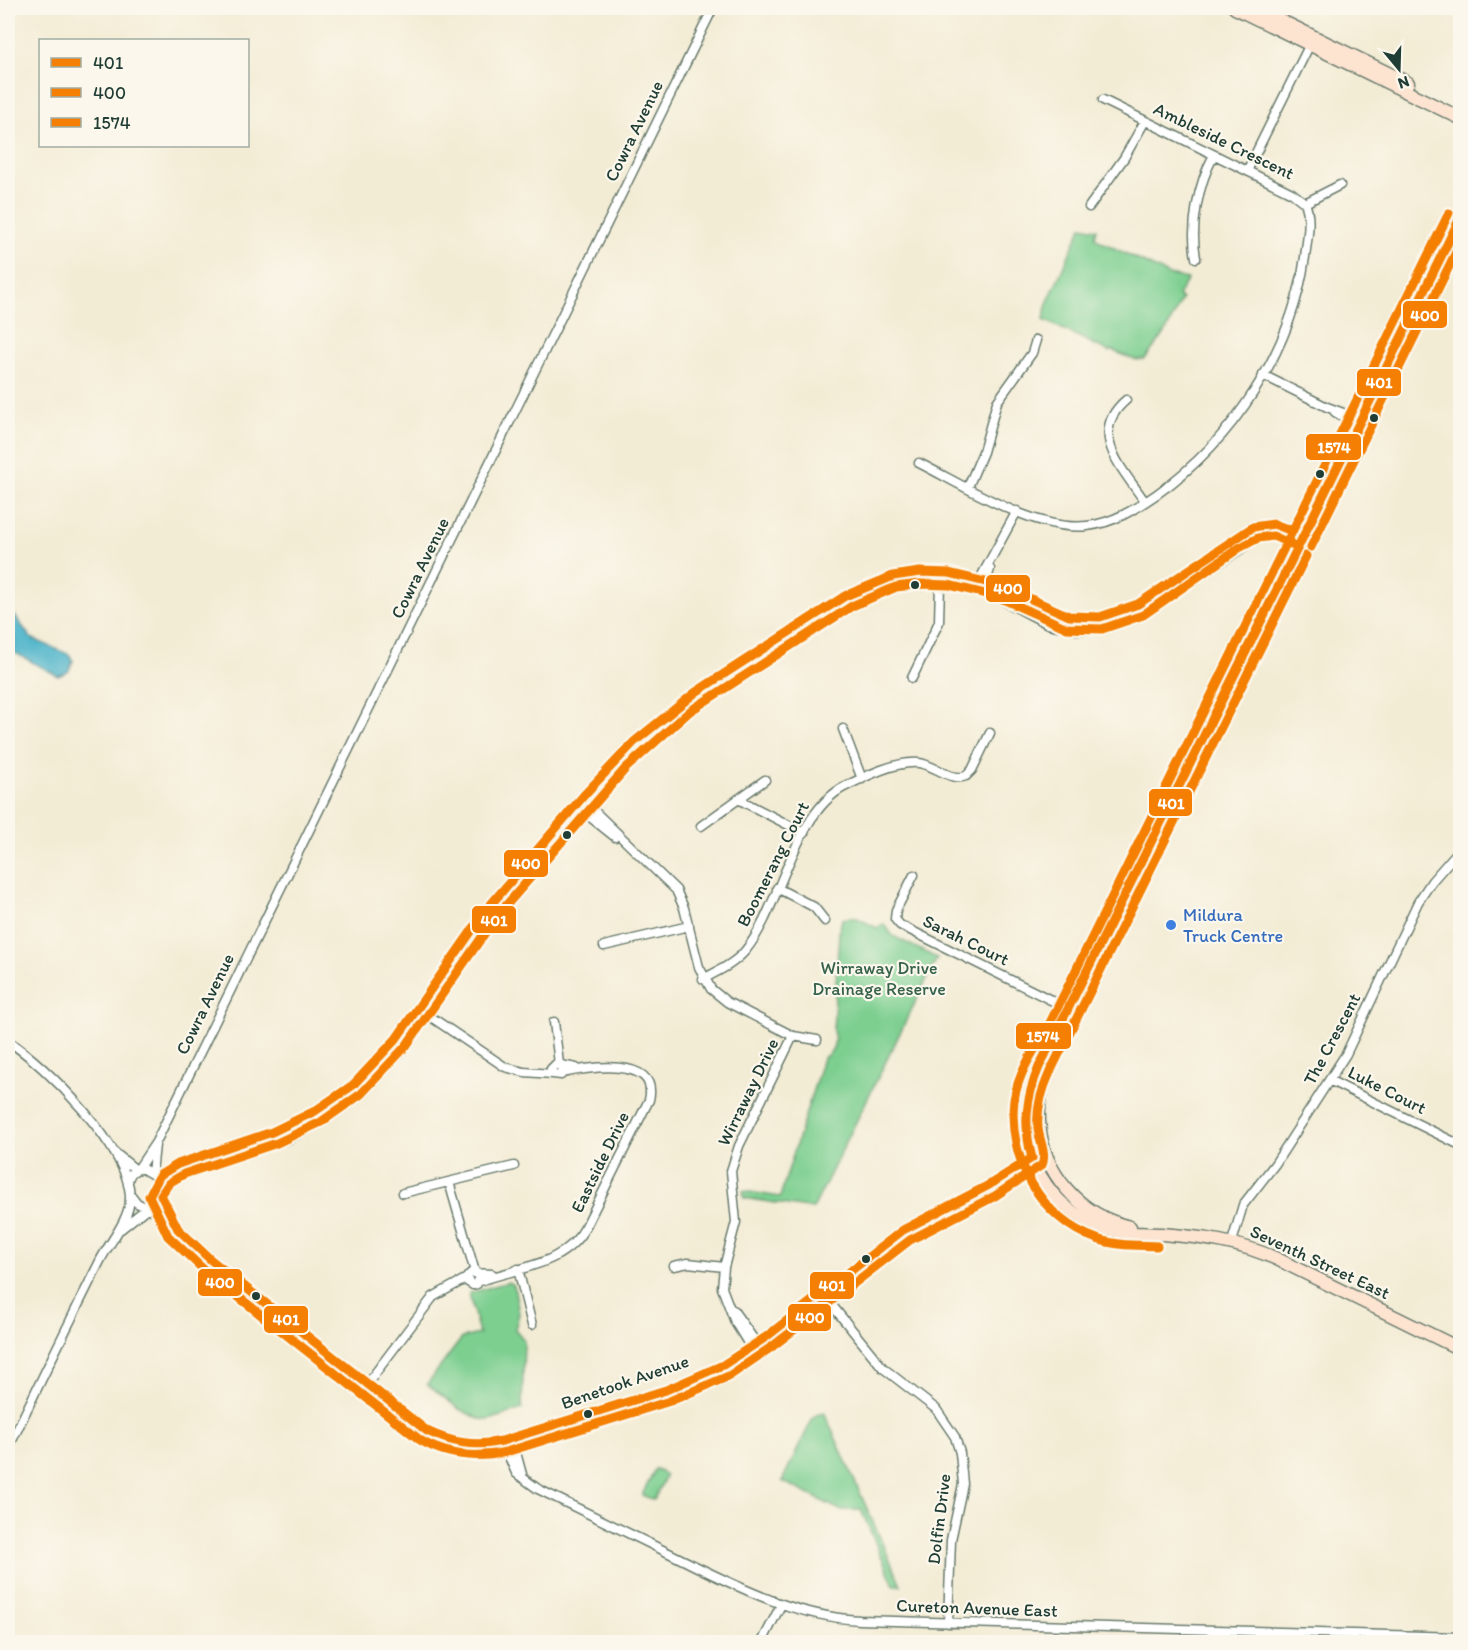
<svg xmlns="http://www.w3.org/2000/svg" width="1468" height="1650" font-family="Itim,sans-serif">
	<rect width="100%" height="100%" fill="#fbf7ec"/>
	<filter id="ink" filterUnits="userSpaceOnUse"><feTurbulence type="fractalNoise" baseFrequency=".0167" numOctaves="2"/><feDisplacementMap in="SourceGraphic" scale="12" xChannelSelector="R" yChannelSelector="G"/><feConvolveMatrix kernelMatrix="1 2 1 2 8 2 1 2 1" color-interpolation-filters="sRGB"/></filter>
	<filter id="wash" filterUnits="userSpaceOnUse"><feTurbulence type="fractalNoise" baseFrequency=".008" numOctaves="4" result="noise"/><feDisplacementMap in="SourceGraphic" scale="24" xChannelSelector="R" yChannelSelector="G"/><feGaussianBlur stdDeviation="1.35" result="paint"/><feColorMatrix in="noise" values="0 0 0 0 0 0 0 0 0 0 0 0 0 0 0 0 0 1.4 0 .05"/><feComposite in="paint" operator="in"/></filter>
	<g filter="url(#wash)">
		<rect width="100%" height="100%" fill="#f3ecd5"/>
		<!-- green -->
		<path fill="#7dcf90" stroke="#4e8662" stroke-width="1.5" d="M1082,226l15,3 -2,8 5,4 69,34 19,4 -10,17 4,3 -17,34 -20,26 -10,1 -24,-10 -1,2 -66,-32 2,-14z
			M855,917l22,11 7,-4 9,12 44,22 -124,251 -69,-11 -1,-7 37,6 43,-139c11,-6 14,-15 10,-27l6,-98 3,-14z
			M508,1282l6,3 5,29 -4,15 9,11 -2,69 -33,11 -10,-1 -20,-10 -32,-25 35,-46 17,-4 -10,-41z
			M824,1412l77,173h-7l-33,-75h-21l-58,-29 32,-65z
			M655,1469l11,6 -12,25 -12,-5z"/>
		<!-- water -->
		<path fill="#4ab2c9" stroke="#34787e" stroke-width="1.5" d="M8,615l7,1 16,22 39,17 3,6 -5,11 -10,4 -50,-27z"/>
	</g>
	<g filter="url(#ink)">
		<g fill="none" stroke-linecap="round" stroke-linejoin="round">
			<defs>
				<path id="street" d="M1247,171l64,-129
					M1305,203l35,-18
					M1089,207l35,-49 21,-37
					M1196,258c-6,-32 2,-74 18,-103
					M1263,375l64,32 35,13
					M1126,400c-40,34 -2,70 19,102
					M1335,412l24,14
					M919,463c46,23 117,69 168,63 27,-3 48,-17 70,-32 76,-54 135,-143 148,-237 2,-17 7,-38 0,-54l-13,-10 -189,-93
					M968,487l15,-35 14,-50 35,-49 4,-13
					M974,590l43,-79
					M983,592l7,-23
					M912,678l27,-56 1,-39
					M843,729l19,50
					M738,799l66,34
					M590,807l86,83 8,18 15,59 12,22 16,13 66,34 24,4
					M585,813l30,24
					M701,826l64,-46
					M914,875l-18,35 -1,9 5,6 169,84
					M777,888l37,19 11,14
					M604,946l85,-20
					M703,979c15,-8 31,-15 42,-28 36,-43 48,-139 101,-165 20,-10 50,-25 73,-23 16,2 32,19 47,13l6,-6 18,-37
					M428,1015l77,52 19,5 29,2
					M554,1022l5,42
					M8,1041c39,25 119,106 122,154 1,24 -20,46 -30,66 -31,62 -62,125 -92,188
					M563,1066l-2,9 -8,-1 -2,-5 5,-5 20,4
					M1331,1081l129,64
					M114,1152l22,18
					M138,1169l18,-27 557,-1134
					M152,1173l3,-28
					M155,1176l36,-4 96,-32 37,-19 37,-26 42,-44 83,-121 138,-162 73,-63 156,-102 45,-17 45,-3 47,11 58,30 29,6 28,-1 36,-14 117,-77 15,-2 26,11
					M449,1182l26,90
					M128,1185c-1,-9 5,-17 15,-16l12,7 6,18 -3,8 -11,6 -10,-5 -7,-9
					M161,1193l8,-10 12,-7
					M403,1193l111,-27
					M161,1195l14,28
					M148,1208l19,11 66,60 194,152c24,13 47,17 75,10l164,-51 57,-25 43,-28 137,-107 132,-71
					M952,1209l85,-38 11,-12
					M121,1229l26,-21
					M1232,1242l11,-37 32,-41 71,-110 72,-152 14,-21 28,-32
					M674,1266l14,-3 36,4
					M518,1269l14,56
					M479,1276l-2,8 -4,1 -5,-3v-6l3,-3 21,1
					M480,1281c39,-14 85,-15 106,-55l63,-126c11,-45 -63,-32 -87,-27
					M822,1293l61,75 53,41 19,28 5,16 3,31 -12,56 -3,83
					M733,1310l24,34
					M751,1348l-16,-26 -13,-34 2,-21 12,-45 -5,-51 8,-25 54,-110
					M367,1384l66,-87 34,-19
					M512,1438l11,40
					M502,1441l14,32 22,16c47,23 94,46 141,69 59,29 114,58 181,62l600,17
					M762,1642l19,-37"/>
				<path id="secondary" d="M1235,8l225,110
					M1255,8l153,75
					M1460,218l-405,821c-11,17 -22,33 -27,53 -14,58 21,120 79,137 18,5 36,4 55,5 41,3 77,8 115,25l183,90
					M1051,1053c-6,22 -13,45 -12,68 3,53 41,94 91,106"/>
			</defs>
			<!-- street casing -->
			<use href="#street" stroke="#697a6c" stroke-width="11"/>
			<!-- secondary casing -->
			<use href="#secondary" stroke="#697a6c" stroke-width="15"/>
			<!-- street -->
			<use href="#street" stroke="#fff" stroke-width="8"/>
			<!-- secondary -->
			<use href="#secondary" stroke="#fde4d1" stroke-width="12"/>
			<defs>
				<path id="bus-1" d="M1273,536l25,11 -259,520c-13,31 -16,58 -7,91l-43,27 -86,45 -137,107 -43,28 -57,25 -164,51c-27,6 -50,2 -75,-10l-216,-171 -33,-31 -17,-34 8,-12 15,-9 93,-31 44,-21 40,-28 45,-48 90,-129 130,-149 64,-57 162,-105 44,-19 24,-3 29,1 49,12 69,31 35,1 41,-14 96,-67 19,-10z
					M1298,547l162,-329"/>
				<path id="bus-2" d="M1292,531l-18,-7 -21,3 -115,77 -38,13 -31,-1 -67,-30 -53,-13 -29,-1 -27,4 -48,20 -149,96 -62,50 -49,52 -98,115 -91,130 -43,46 -38,26 -43,21 -94,32 -18,11 -11,21 19,40 35,33 217,171c27,16 55,19 86,12l164,-51 59,-25 44,-30 137,-106 85,-44 47,-31c5,-11 -3,-25 -4,-37 -2,-20 4,-38 12,-56l256,-516
					M1311,547l149,-303"/>
				<path id="bus-3" d="M1157,1246c-20,-1 -41,0 -60,-7 -56,-19 -90,-81 -83,-139 4,-25 17,-46 31,-67l404,-820"/>
			</defs>
			<!-- bus-1 casing -->
			<use href="#bus-1" stroke="#fbf7ec" stroke-width="14"/>
			<!-- bus-2 casing -->
			<use href="#bus-2" stroke="#fbf7ec" stroke-width="14"/>
			<!-- bus-3 casing -->
			<use href="#bus-3" stroke="#fbf7ec" stroke-width="14"/>
			<!-- bus-1 -->
			<use href="#bus-1" stroke="#f47f03" stroke-width="9"/>
			<!-- bus-2 -->
			<use href="#bus-2" stroke="#f47f03" stroke-width="9"/>
			<!-- bus-3 -->
			<use href="#bus-3" stroke="#f47f03" stroke-width="9"/>
		</g>
	</g>
	<!-- markers -->
	<g fill="#1f3d34" stroke="#fbf7ec" stroke-width="2">
		<circle cx="1374" cy="418" r="5"/>
		<circle cx="1320" cy="474" r="5"/>
		<circle cx="915" cy="585" r="5"/>
		<circle cx="567" cy="835" r="5"/>
		<circle cx="866" cy="1259" r="5"/>
		<circle cx="256" cy="1296" r="5"/>
		<circle cx="588" cy="1414" r="5"/>
	</g>
	<circle fill="#3f7fe0" stroke="#fbf7ec" stroke-width="2" cx="1171" cy="925" r="6"/>
	<g text-anchor="middle" stroke-width="4.5" stroke-linejoin="round" paint-order="stroke">
		<!-- street labels -->
		<g font-size="18" fill="#1f3d34" stroke="#fbf7ec">
			<text transform="translate(634 131) rotate(-64)" y="6">Cowra Avenue</text>
			<text transform="translate(1224 141) rotate(26)" y="6">Ambleside Crescent</text>
			<text transform="translate(420 568) rotate(-64)" y="6">Cowra Avenue</text>
			<text transform="translate(773 864) rotate(-63)" y="6">Boomerang Court</text>
			<text transform="translate(966 940) rotate(26)" y="6">Sarah Court</text>
			<text transform="translate(205 1004) rotate(-64)" y="6">Cowra Avenue</text>
			<text transform="translate(1332 1039) rotate(-62)" y="6">The Crescent</text>
			<text transform="translate(1387 1090) rotate(27)" y="6">Luke Court</text>
			<text transform="translate(748 1092) rotate(-64)" y="6">Wirraway Drive</text>
			<text transform="translate(600 1162) rotate(-64)" y="6">Eastside Drive</text>
			<text transform="translate(1320 1262) rotate(25)" y="6">Seventh Street East</text>
			<text transform="translate(625 1382) rotate(-19)" y="6">Benetook Avenue</text>
			<text transform="translate(939 1519) rotate(-83)" y="6">Dolfin Drive</text>
			<text transform="translate(977 1608) rotate(2)" y="6">Cureton Avenue East</text>
		</g>
		<!-- shop labels -->
		<g font-size="18" fill="#366cbe" stroke="#fbf7ec" text-anchor="start">
			<text x="1183" y="921">Mildura<tspan x="1183" dy="21">Truck Centre</tspan></text>
		</g>
		<!-- park labels -->
		<g font-size="18" fill="#36624b" stroke="#fbf7ec">
			<text x="879" y="974">Wirraway Drive<tspan x="879" dy="21">Drainage Reserve</tspan></text>
		</g>
	</g>
	<g stroke="#fbf7ec" stroke-width="2">
		<rect x="1402" y="300" width="46" height="29" rx="6" fill="#f47f03"/>
		<rect x="1356" y="368" width="46" height="29" rx="6" fill="#f47f03"/>
		<rect x="1305" y="433" width="57" height="28" rx="6" fill="#f47f03"/>
		<rect x="985" y="574" width="46" height="29" rx="6" fill="#f47f03"/>
		<rect x="1148" y="788" width="45" height="29" rx="6" fill="#f47f03"/>
		<rect x="503" y="849" width="46" height="29" rx="6" fill="#f47f03"/>
		<rect x="471" y="905" width="46" height="29" rx="6" fill="#f47f03"/>
		<rect x="1015" y="1022" width="57" height="28" rx="6" fill="#f47f03"/>
		<rect x="197" y="1268" width="46" height="29" rx="6" fill="#f47f03"/>
		<rect x="809" y="1271" width="46" height="29" rx="6" fill="#f47f03"/>
		<rect x="787" y="1303" width="45" height="29" rx="6" fill="#f47f03"/>
		<rect x="263" y="1305" width="46" height="29" rx="6" fill="#f47f03"/>
	</g>
	<g font-size="16" text-anchor="middle" font-weight="bold" fill="#fff">
		<text x="1425" y="321">400</text>
		<text x="1379" y="388">401</text>
		<text x="1334" y="453">1574</text>
		<text x="1008" y="594">400</text>
		<text x="1171" y="809">401</text>
		<text x="526" y="869">400</text>
		<text x="494" y="926">401</text>
		<text x="1043" y="1042">1574</text>
		<text x="220" y="1288">400</text>
		<text x="832" y="1291">401</text>
		<text x="810" y="1323">400</text>
		<text x="286" y="1325">401</text>
	</g>
	<!-- margin -->
	<rect width="1468" height="1650" fill="none" stroke="#fbf7ec" stroke-width="30"/>
	<!-- legend -->
	<rect x="39" y="39" width="210" height="108" fill="#fbf7ec" stroke="#a3ada2" stroke-width="1.5"/>
	<rect x="51" y="58" width="30" height="9" fill="#f47f03" stroke="#a3ada2" stroke-width="1.5"/>
	<text x="93" y="69" font-size="18" fill="#1f3d34">401</text>
	<rect x="51" y="88" width="30" height="9" fill="#f47f03" stroke="#a3ada2" stroke-width="1.5"/>
	<text x="93" y="99" font-size="18" fill="#1f3d34">400</text>
	<rect x="51" y="118" width="30" height="9" fill="#f47f03" stroke="#a3ada2" stroke-width="1.5"/>
	<text x="93" y="129" font-size="18" fill="#1f3d34">1574</text>
	<!-- north arrow -->
	<g transform="translate(1399 69) rotate(161)" stroke="#fbf7ec" stroke-width="4.5" paint-order="stroke">
	<path d="M0-4.5L10 22L0 15L-10 22Z" fill="#1f3d34"/>
	<text y="-9" font-size="16" font-weight="bold" text-anchor="middle" fill="#1f3d34">N</text>
	</g>
</svg>
